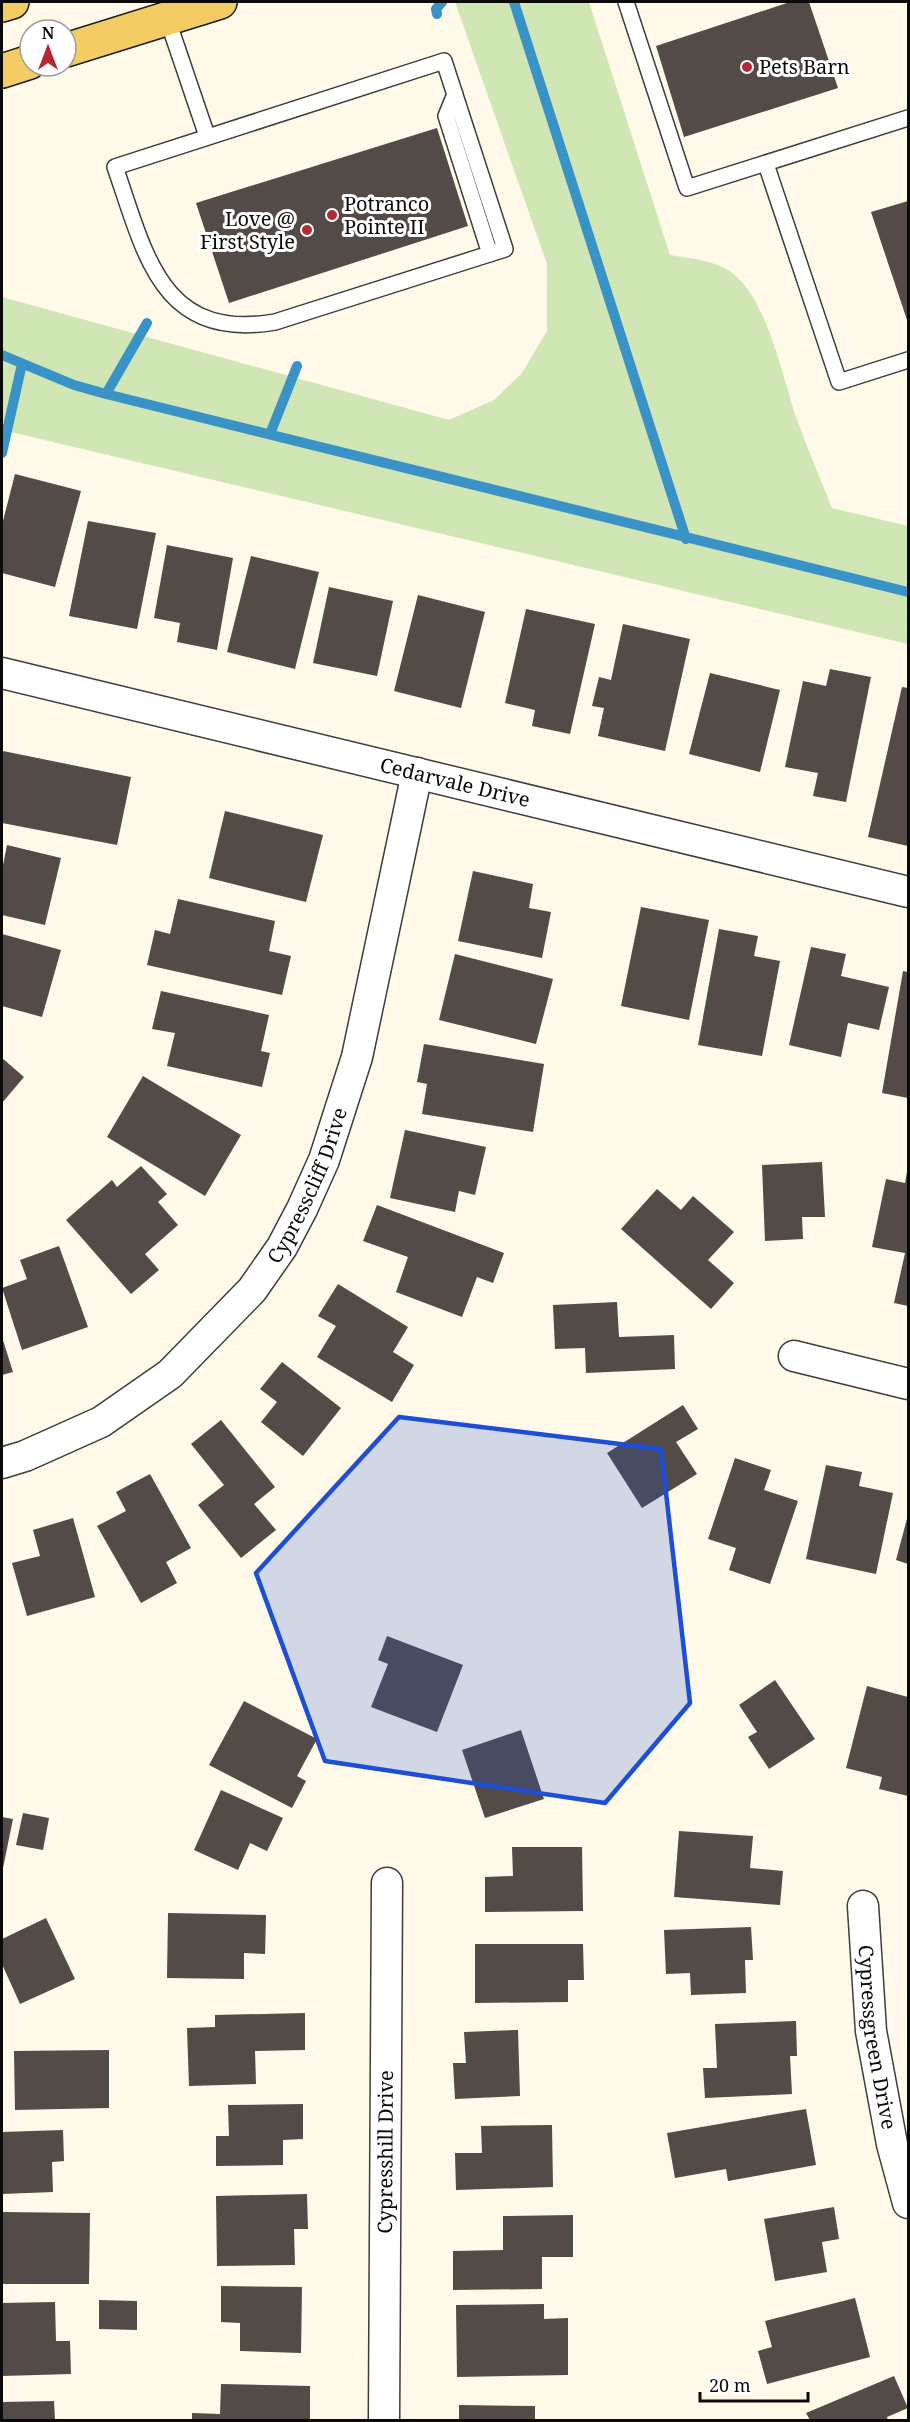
<svg xmlns="http://www.w3.org/2000/svg" width="910" height="2422" font-family="'Noto Serif',serif">
	<rect width="100%" height="100%" fill="#fef9e8"/>
	<!-- green -->
	<path fill="#d0e6b5" d="M455,2h134l81,253c17,3 47,6 61,17 36,26 51,103 65,145 11,31 24,61 36,91l76,18v118l-906,-214v-133l447,123 45,-20 28,-27 25,-42v-67z"/>
	<g fill="none" stroke-linecap="round" stroke-linejoin="round">
		<!-- stream -->
		<path stroke="#3993c7" stroke-width="10" d="M514,2l172,537
			M437,14l-1,-5 6,-7
			M2,355l72,30 32,9 802,198
			M106,394l41,-71
			M270,434l27,-68
			M2,453l20,-89"/>
	</g>
	<!-- building -->
	<path fill="#524b47" d="M790,2h19l29,86 -154,49 -28,-91z
		M437,128l31,98 -239,77 -33,-100z
		M908,201v122l-37,-111z
		M15,474l66,17 -26,96 -53,-14v-48z
		M88,521l68,12 -19,96 -68,-13z
		M167,545l66,13 -16,92 -40,-8 3,-19 -26,-5z
		M251,556l68,16 -24,97 -68,-17z
		M329,587l64,14 -16,75 -64,-13z
		M418,595l67,17 -24,96 -67,-17z
		M526,609l69,15 -25,110 -38,-8 3,-16 -30,-7z
		M623,624l67,15 -25,112 -67,-15 6,-28 -12,-2 7,-29 12,3z
		M830,669l41,8 -25,125 -33,-6 5,-23 -33,-6 18,-86 23,5z
		M710,673l70,17 -20,82 -71,-18z
		M902,687l6,1v158l-40,-9z
		M3,751l128,26 -14,68 -115,-22z
		M225,811l98,24 -17,67 -97,-24z
		M7,845l54,13 -16,67 -43,-10v-45z
		M473,871l60,13 -4,24 22,4 -9,46 -84,-17z
		M178,899l97,22 -6,30 22,5 -9,39 -135,-30 8,-35 15,4z
		M641,907l68,13 -20,100 -68,-14z
		M719,929l39,7 -4,20 26,5 -18,95 -64,-11z
		M2,934l59,16 -19,67 -40,-11z
		M811,947l35,7 -5,22 48,11 -10,43 -31,-7 -7,34 -52,-12z
		M455,954l98,25 -17,65 -97,-24z
		M903,971l5,1v126l-26,-5z
		M161,991l108,24 -8,36 9,2 -8,34 -95,-21 8,-33 -23,-4z
		M424,1044l120,20 -11,68 -111,-18 5,-30 -10,-2z
		M2,1058l22,19 -22,26z
		M143,1076l98,59 -36,61 -98,-59z
		M405,1130l81,17 -11,48 -16,-4 -4,21 -65,-14z
		M822,1162l3,55h-23l1,22 -38,2 -3,-76z
		M141,1166l26,28 -9,8 20,23 -33,29 14,16 -28,24 -65,-74 46,-40 5,7z
		M907,1172l1,1v133l-14,-3 11,-50 -33,-6 14,-68 19,4z
		M657,1189l24,21 12,-14 41,36 -26,28 26,23 -23,26 -90,-80z
		M377,1205l127,48 -11,30 -16,-6 -15,40 -66,-25 12,-35 -45,-16z
		M59,1246l29,81 -66,23 -20,-62 25,-9 -7,-19z
		M338,1284l70,43 -15,25 21,13 -22,37 -75,-45 19,-31 -18,-10z
		M617,1302l2,35 55,-2 1,34 -89,4 -1,-25 -30,1 -2,-44z
		M2,1337l11,35 -11,3z
		M282,1362l59,46 -38,48 -42,-34 16,-20 -17,-13z
		M683,1405l15,24 -22,13 21,32 -55,34 -35,-55z
		M221,1420l54,67 -21,17 22,26 -35,28 -43,-53 26,-20 -33,-41z
		M735,1458l36,12 -7,20 34,11 -28,83 -41,-14 7,-22 -28,-9z
		M826,1465l36,7 -3,14 34,7 -17,81 -70,-15z
		M150,1474l41,74 -25,14 11,21 -36,20 -44,-77 29,-15 -10,-19z
		M908,1515v49l-12,-4z
		M73,1518l22,79 -68,19 -15,-53 28,-7 -7,-26z
		M387,1636l76,29 -26,67 -66,-25 17,-43 -10,-4z
		M775,1680l40,59 -46,30 -21,-32 9,-5 -18,-27z
		M867,1686l41,11v99l-29,-7 3,-12 -36,-9z
		M244,1701l73,38 -20,37 9,5 -14,27 -83,-43z
		M521,1730l23,69 -59,19 -23,-68z
		M221,1790l62,28 -16,33 -17,-8 -12,27 -44,-20z
		M23,1813l26,5 -6,32 -27,-5z
		M2,1817l11,2 -10,49h-1z
		M679,1831l74,5 -3,32 33,3 -3,34 -106,-8z
		M512,1847h70l1,64 -98,1v-35l28,-1z
		M168,1913l98,2 -1,39 -21,-1v26l-77,-1z
		M46,1918l29,61 -55,25 -18,-40v-25z
		M751,1927l2,33h-8l1,33 -55,2 -1,-22 -24,1 -2,-44z
		M475,1944h108l1,36h-16v22l-93,1z
		M305,2013v37l-50,1 1,33 -67,2 -2,-58 28,-1v-12z
		M796,2021l1,35h-7l2,38 -87,4 -2,-30h14l-2,-44z
		M518,2030l2,66 -65,3 -2,-36h13l-2,-31z
		M109,2050v58l-94,2 -1,-59z
		M303,2104v35l-20,1v25l-67,1v-30h13l-1,-31z
		M806,2109l10,56 -88,16 -2,-12 -51,9 -8,-45z
		M552,2125l1,62 -97,3 -1,-37h27l-1,-27z
		M63,2130l1,31 -12,1 1,30 -51,2v-62z
		M307,2194l1,35h-14l1,36 -78,1 -1,-70z
		M834,2207l5,32 -17,3 5,30 -52,9 -11,-62z
		M2,2212l88,1 -1,71h-87z
		M573,2215v42h-31v32l-89,1v-39l50,-1v-34z
		M221,2286l81,1 -1,66 -61,-2v-28l-19,-1z
		M855,2298l15,59 -103,27 -9,-33 14,-4 -7,-26z
		M99,2300l38,1v29l-38,-1z
		M55,2302l1,39h14l1,33 -69,2v-73z
		M544,2304v15l24,-1v57l-111,2 -1,-72z
		M894,2376l14,32 -21,9 1,3h-78l-4,-7z
		M221,2384l89,2v34h-118v-7l28,1z
		M54,2401l1,19h-53v-18z
		M459,2405l76,1v14h-76z"/>
	<g fill="none" stroke-linecap="round" stroke-linejoin="round">
		<defs>
			<path id="service" d="M626,2l61,186 221,-70
				M167,18l40,118
				M444,61l61,188 -230,73c-115,20 -130,-70 -160,-155z
				M455,94l-9,22 44,138
				M766,164l73,218 69,-22"/>
			<g id="minor">
				<path id="s1" d="M2,673l906,219"/>
				<path d="M794,1356l114,28"/>
				<path id="s2" d="M2,1463l23,-7 76,-34 69,-48 82,-84 30,-43 20,-38 22,-49 33,-103 60,-284"/>
				<path id="s3" d="M863,1906l8,125 21,113 16,59"/>
				<path id="s4" d="M384,2420l3,-537"/>
			</g>
			<path id="primary" d="M2,5l10,-3
				M66,50l154,-48
				M2,71l28,-9"/>
		</defs>
		<!-- service casing -->
		<use href="#service" stroke="#3d3d3d" stroke-width="18"/>
		<!-- minor casing -->
		<use href="#minor" stroke="#3d3d3d" stroke-width="33"/>
		<!-- primary casing -->
		<use href="#primary" stroke="#1b1b1b" stroke-width="36"/>
		<!-- service -->
		<use href="#service" stroke="#fff" stroke-width="15"/>
		<!-- minor -->
		<use href="#minor" stroke="#fff" stroke-width="30"/>
		<!-- primary -->
		<use href="#primary" stroke="#f3cc63" stroke-width="33"/>
	</g>
	<!-- marked area -->
	<path fill="#1d4ed8" fill-opacity="0.2" stroke="#1d4ed8" stroke-width="4.5" stroke-linejoin="round" d="M399,1417l262,32 29,254 -85,100 -280,-42 -69,-188z"/>
	<!-- markers -->
	<g fill="#b42933" stroke="#fff" stroke-width="2">
		<circle cx="747" cy="67" r="6"/>
		<circle cx="332" cy="215" r="6"/>
		<circle cx="307" cy="230" r="6"/>
	</g>
	<g text-anchor="middle" stroke-width="6" stroke-linejoin="round" paint-order="stroke">
		<!-- poi labels -->
		<g font-size="20" fill="#0a0a0a" stroke="#fff" text-anchor="start">
			<text x="759" y="74">Pets Barn</text>
			<text x="344" y="211">Potranco<tspan x="344" dy="23">Pointe II</tspan></text>
			<text x="295" y="226" text-anchor="end">Love @<tspan x="295" dy="23">First Style</tspan></text>
		</g>
		<!-- street labels -->
		<g font-size="20" fill="#0a0a0a" stroke="#fff">
			<text dy="7" stroke="none"><textPath href="#s1" startOffset="466">Cedarvale Drive</textPath></text>
			<text dy="7" stroke="none"><textPath href="#s2" startOffset="428">Cypresscliff Drive</textPath></text>
			<text dy="7" stroke="none"><textPath href="#s3" startOffset="132">Cypressgreen Drive</textPath></text>
			<text dy="7" stroke="none"><textPath href="#s4" startOffset="268">Cypresshill Drive</textPath></text>
		</g>
	</g>
	<!-- border -->
	<rect width="910" height="2422" fill="none" stroke="#0a0a0a" stroke-width="6"/>
	<!-- north arrow -->
	<g transform="translate(48 48)"><circle r="28" fill="#ffffff" stroke="#9d9d9d" stroke-width="1.5"/>
	<path d="M0-4.5L10 22L0 15L-10 22Z" fill="#b42933"/>
	<text y="-9" font-size="16" font-weight="bold" text-anchor="middle" fill="#0a0a0a">N</text>
	</g>
	<!-- scale -->
	<path d="M700 2392v9h108v-9" fill="none" stroke="#0a0a0a" stroke-width="3"/>
	<text x="709" y="2392" font-size="18" fill="#0a0a0a" stroke="#ffffff" stroke-width="4.5" paint-order="stroke">20 m</text>
</svg>
